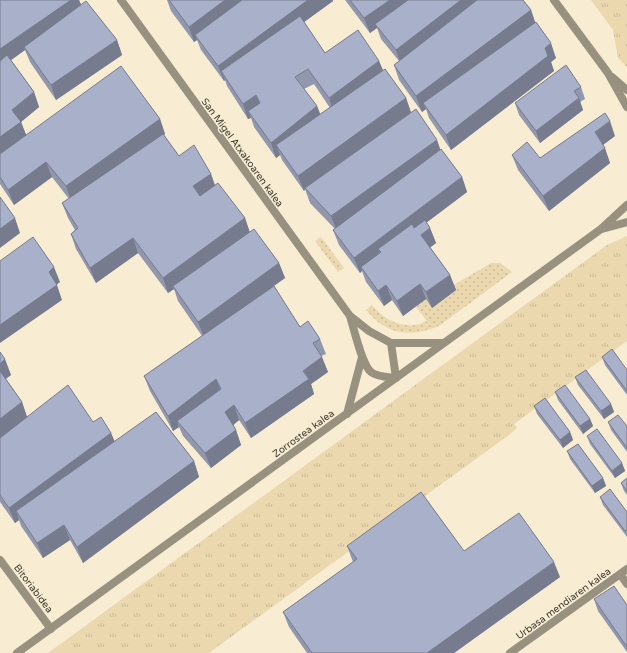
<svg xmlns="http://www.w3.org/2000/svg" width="627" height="653" font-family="'Varela Round',sans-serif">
	<defs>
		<pattern id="grass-dots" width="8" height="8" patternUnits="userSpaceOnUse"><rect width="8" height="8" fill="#ebd8ae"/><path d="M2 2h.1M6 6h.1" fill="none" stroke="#cbba96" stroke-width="1.8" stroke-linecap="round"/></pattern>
		<pattern id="park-tufts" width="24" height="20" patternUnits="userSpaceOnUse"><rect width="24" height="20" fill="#ebd8ae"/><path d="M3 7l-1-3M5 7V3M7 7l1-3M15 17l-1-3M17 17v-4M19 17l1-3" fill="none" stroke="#cbba96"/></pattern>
	</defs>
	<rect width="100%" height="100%" fill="#f8edd3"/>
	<!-- grass -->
	<path fill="url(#grass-dots)" d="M321,237l23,31 -6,4 -23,-31z
		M491,263h9l12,9 -73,54c-30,12 -52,9 -73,-16l6,-5c13,17 36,26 55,16l-11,-14 10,-8 6,8 20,-21z"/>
	<!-- park -->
	<path fill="url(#park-tufts)" d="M591,0h36v67l-9,-9 -5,-28z
		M627,236v105l-113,83 3,4 -8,7 -300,218h-161l559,-408z"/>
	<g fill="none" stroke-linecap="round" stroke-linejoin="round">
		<!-- minor -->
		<path stroke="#999180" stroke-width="8" d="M121,0l229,316c4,13 12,49 21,56 6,5 17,5 25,6
			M602,229l25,-7
			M350,316l19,15 22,12 5,35
			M391,343h52
			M347,414l15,-57
			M0,560l51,69
			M620,574l7,10
			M17,653l584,-424 26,-24
			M510,653l117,-84"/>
		<!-- tertiary -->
		<path stroke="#999180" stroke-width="8" d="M554,0l54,73 19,34
			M612,77l15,13"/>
	</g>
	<!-- wall -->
	<path fill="#9197ad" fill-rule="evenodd" d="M0,0h79l2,4 36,36 5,15 -66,45 -26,-38 -5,-12 -14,10 23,32 5,15 -18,15 5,13 134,-16 5,15 -1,1 15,21 32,18 4,11 30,33 5,15 29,30 6,15 -12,8 27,41 20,12 6,15 -5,2 7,16 -17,12 3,10 -63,44 -12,-18 -6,5 3,5 5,15 -30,23 -28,-32 -4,-9 -6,4 -23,-40 -6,-15 58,-40 -24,-35 -4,-12 -6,4 -30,-40 -42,30 -20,-34 -5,-15 4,-4 -7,-12 -6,-15 7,-4 -17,-22 -38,28 -14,-21z
		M167,0h166v1l-29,21 21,31 54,8 4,9 23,28 5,14 26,28 3,9 22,28 5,15 -41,31 4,5 6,15 -6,4 20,28 6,15 -24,18 -6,-9 -23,17 -11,-16 -8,6 -18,-24 -4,-11 -2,2 -21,-28 -6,-15 2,-1 -25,-26 -5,-14 -1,2 -22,-31 -2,-5 -4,3 -22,-31 -3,-9 -3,1 -21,-33 -2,-6 -1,1 -23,-31 -4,-10 -3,2 -23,-31zM314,84l16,24 -10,6 -3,-8 -13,-17z
		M345,0h178l8,10 4,12 21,36 -5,4 3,9 -103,79 -22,-32 -3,-9 -4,3 -23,-32 -5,-15 5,-4 -18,-22 -4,-11 -7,5z
		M581,87l4,12 -5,3 3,8 -43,33 -21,-28 -4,-12z
		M615,136l-12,9 7,18 -61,48 -31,-41 -6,-15 28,3z
		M0,352l11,23 -5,4 16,23 5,15 66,5 18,11 4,9 79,19 5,16 -116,86 -13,-23 -27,18 -22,-32 -2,-6 -4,3 -15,-21v-64l16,-12 -16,12z
		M602,357l25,13v25l-22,-30z
		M575,377l36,27 3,8 -10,7 -26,-34z
		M555,392l35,27 3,7 -10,8 -25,-34z
		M534,406l36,26 3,8 -10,8 -26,-34z
		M608,422l19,4v26l-16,-22z
		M587,436l35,27 3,8 -10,7 -25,-34z
		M567,451l36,27 3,8 -11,7 -25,-34z
		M627,478v17l-3,-4 -3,-8z
		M600,497l27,15v25l-24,-32z
		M347,546l117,5 96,26 -106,76h-147l-18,-26 -6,-15 70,-50z
		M594,599l33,6v47l-29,-41z"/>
	<!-- shaded-wall -->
	<path fill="#767b8d" d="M71,0h8l4,10 -59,37 1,3 -25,18v-19z
		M225,0h26l-56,35 2,5 -3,2 -5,-15z
		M308,0h25v1l-107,78 -5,-8 4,9 -1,1 -6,-15z
		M390,0h26l-41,24 2,4 -7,5 -6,-15z
		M461,0h26l-86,65 -5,-15z
		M531,10l5,15 -113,78 3,6 -4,3 -6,-16z
		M117,40l5,15 -66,45 -5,-15z
		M551,43l5,15 -5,4 3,9 -103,79 -5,-15z
		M379,61l6,15 -51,37 -5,-15z
		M34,92l5,15 -18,15 6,15 -27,20v-20l12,-27z
		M256,95l6,15 -14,1 3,7 -3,1 -5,-15z
		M406,98l5,15 -106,75v1l-1,2 -6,-15z
		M579,98l4,12 -43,33 -4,-12z
		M317,106l6,15 -47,24 4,10 -4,3 -5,-15z
		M160,119l5,15 -94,67 -5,-15z
		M610,121l5,15 -15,11 -5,-15z
		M437,140l5,15 -105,76 -6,-15z
		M605,148l5,15 -61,48 -6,-15z
		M46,162l6,15 -38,28 -6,-15z
		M211,174l5,15 -18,12 -5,-15z
		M462,177l5,15 -85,64 -4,-7 3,8 -20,10 1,4 -2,2 -6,-15z
		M15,218l5,15 -20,15v-19z
		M245,218l5,15 -77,53 1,3 -6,4 -5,-15z
		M430,228l6,15 -9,7 -6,-15z
		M133,238l5,15 -42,30 -6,-15z
		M279,263l6,15 -81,59 -6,-15z
		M54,267l6,15 -5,4 2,-1 5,15 -62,43v-18l49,-53z
		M450,275l6,15 -24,18 -6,-16z
		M420,284l6,15 -23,17 -6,-15z
		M386,285l6,15 -8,6 -6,-15z
		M322,357l6,15 -17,12 3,10 -63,44 -6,-15 58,-52z
		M5,359l6,16 -9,6 -2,-6v-11z
		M216,379l6,15 -45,27 2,6 -6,4 -5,-15z
		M22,402l5,15 -27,21v-19z
		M611,404l3,8 -10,7 -3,-8z
		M234,405l5,15 -8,7 -6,-15z
		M590,419l3,7 -10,8 -3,-8z
		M236,430l5,15 -30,23 -6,-15z
		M570,432l3,8 -10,8 -3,-8z
		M111,433l6,15 -101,63 3,9 -4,3 -6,-15z
		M194,461l5,16 -116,86 -6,-16z
		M622,463l3,8 -10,7 -3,-7z
		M603,478l3,8 -11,7 -3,-7z
		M64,525l6,15 -27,18 -6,-15z
		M554,562l6,15 -106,76h-27z"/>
	<!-- building -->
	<path fill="#a9b0c9" stroke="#767b8d" d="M0,0h71l-71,49z
		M169,0h56l-36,27z
		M242,0h66l-90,66 -23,-31z
		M350,0h40l-26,18z
		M408,0h53l-65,50 -21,-26z
		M477,0h46l8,10 -115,86 -22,-31z
		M86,1l31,39 -66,45 -27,-38z
		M300,16l25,37 33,-23 21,31 -50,37 -21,-29 -13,8 22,29 -46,37 -23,-32 12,-8 -4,-8 -13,9 -22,-33z
		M536,22l15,21 -6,5 3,8 -102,79 -23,-32z
		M7,55l27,37 -22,18 9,12 -21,15v-76z
		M566,65l15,22 -7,4 5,7 -43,33 -21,-28z
		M121,66l39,53 -94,67 -20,-24 -38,28 -8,-13v-23z
		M385,69l21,29 -108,78 -22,-31z
		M416,109l21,31 -106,76 -26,-28z
		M605,113l5,8 -15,11 10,16 -62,48 -31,-41 15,-13 13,16z
		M163,134l16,22 15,-11 17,29 -18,12 7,10 18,-13 27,35 -82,60 -30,-40 -43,30 -19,-34 7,-6 -16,-25z
		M441,149l21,28 -108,81 -21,-28z
		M0,197l15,21 -15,11z
		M425,220l5,8 -9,7 29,40 -24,17 -6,-8 -23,17 -11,-16 -8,6 -17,-24 20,-15 -3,-3 34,-25 2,4z
		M254,229l25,34 -81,59 -25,-36z
		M33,237l21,30 -5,5 8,13 -57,40v-64z
		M274,286l26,41 8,-6 12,18 -7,4 9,14 -19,14 6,8 -64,44 -11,-18 -9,7 11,18 -31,23 -28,-32 44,-32 -5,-10 -48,37 -24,-40z
		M612,349l15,21v21l-25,-34z
		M0,352l5,7 -5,5z
		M586,370l25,34 -10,7 -26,-34z
		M0,371l22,31 -22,17z
		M68,385l25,37 8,-5 10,16 -102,75 -9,-13v-57z
		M565,385l25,34 -10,7 -25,-34z
		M545,398l25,34 -10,8 -26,-34z
		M156,412l38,49 -117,86 -13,-22 -27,18 -21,-32z
		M618,415l9,11v22l-19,-26z
		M597,429l25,34 -10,8 -25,-35z
		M578,444l25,34 -11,8 -25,-35z
		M627,478v13l-6,-8z
		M610,489l17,23v18l-2,1 -25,-34z
		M421,492l43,59 55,-38 35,49 -127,91h-115l-29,-41 74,-53 -10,-13z
		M614,586l13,19v42l-33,-48z"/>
	<g text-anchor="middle" stroke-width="3" stroke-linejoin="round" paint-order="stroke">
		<!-- street labels -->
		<g font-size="10" fill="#3e3a30" stroke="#f8edd3">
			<text transform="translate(243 152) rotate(54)" y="4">San Migel Atxakoaren kalea</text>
			<text transform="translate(303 433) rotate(-36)" y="4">Zorrostea kalea</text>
			<text transform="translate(34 588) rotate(53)" y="4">Bitoriabidea</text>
			<text transform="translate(563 603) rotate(-36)" y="4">Urbasa mendiaren kalea</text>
		</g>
	</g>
</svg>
